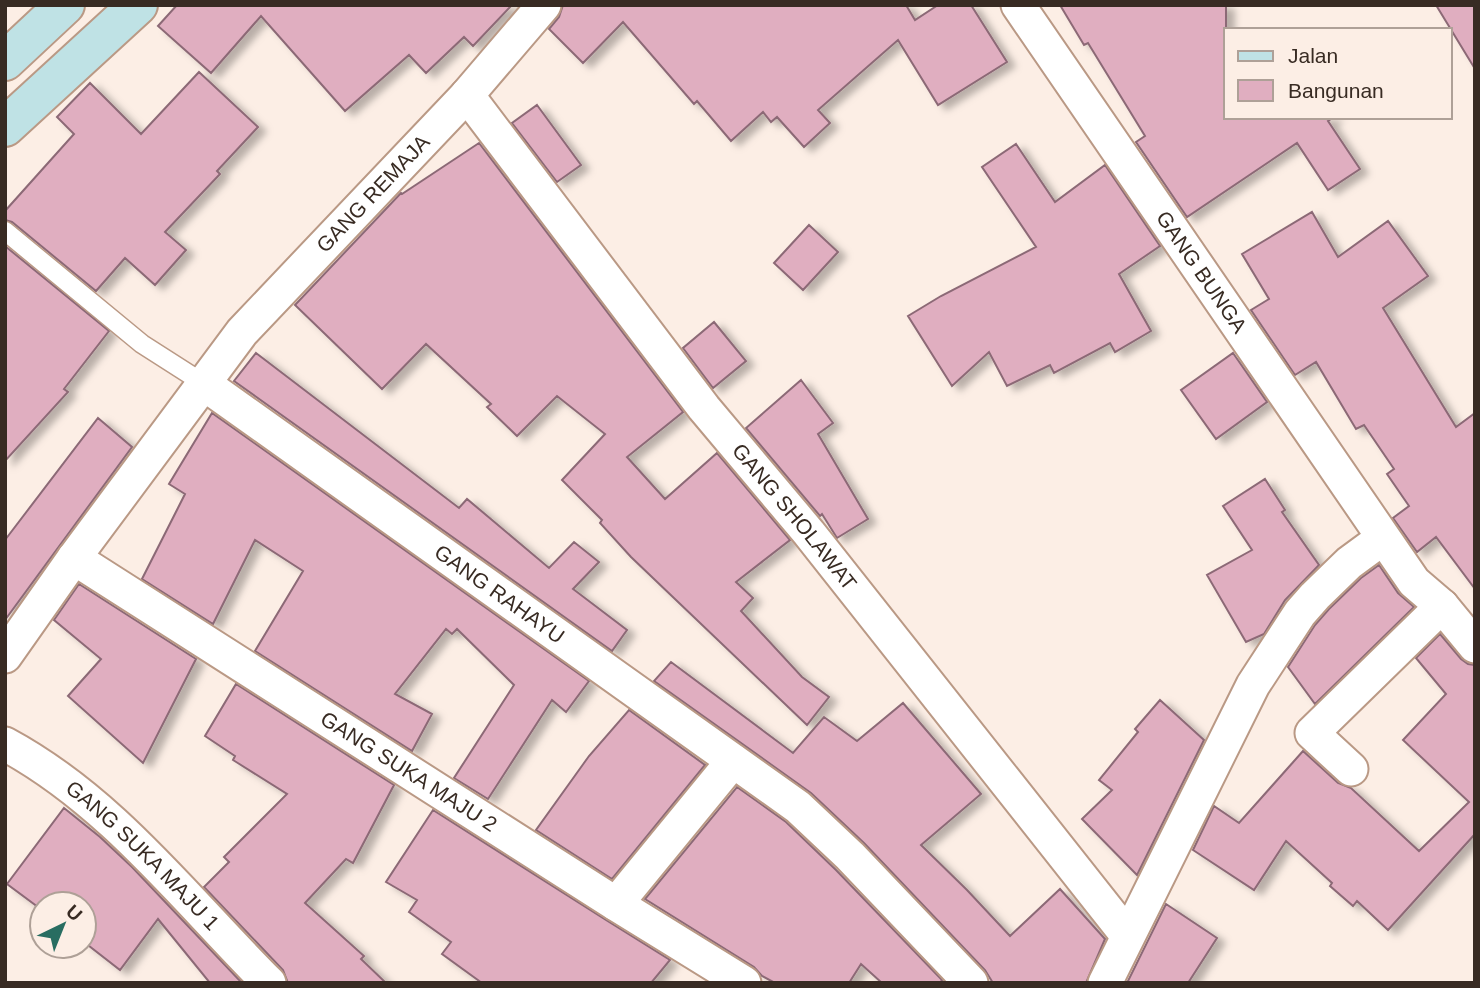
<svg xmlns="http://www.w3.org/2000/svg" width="1480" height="988" font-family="Arial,sans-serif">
	<defs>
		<filter id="shadow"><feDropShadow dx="8" dy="4.5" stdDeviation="3.5" flood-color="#0004"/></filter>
	</defs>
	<rect width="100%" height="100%" fill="#fceee5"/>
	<!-- building -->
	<path fill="#e0aec0" stroke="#8c6976" stroke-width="2" filter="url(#shadow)" d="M177,5h335l-39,41 -9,-9 -38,36 -17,-18 -64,56 -84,-95 -50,57 -53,-47z
		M563,5h343l9,15 23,-15h33l36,57 -69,43 -40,-65 -80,70 12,13 -26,24 -27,-30 -6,5 -8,-10 -32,29 -34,-40 -3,3 -71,-82 -40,41 -34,-34 10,-12z
		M1060,5h166v112h108l-6,4 32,48 -32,21 -31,-47 -110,74 -51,-75 9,-6 -57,-93 -4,2z
		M1436,5h39v64z
		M199,72l59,55 -41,44 3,3 -55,58 21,18 -31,35 -30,-27 -29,33 -84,-69 -7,-2v-9l69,-77 -17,-17 33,-34 51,51z
		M537,105l44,60 -24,17 -45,-59z
		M479,143l204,269 -56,45 38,42 52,-46 73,87 -54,42 17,16 -12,13 61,66 27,20 -22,28 -176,-168 -31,-34 2,-3 -40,-40 43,-46 -48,-38 -40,40 -30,-29 4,-3 -65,-60 -44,45 -87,-84 106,-112 1,1z
		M1016,144l39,58 50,-37 55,81 -41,28 32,57 -36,21 -5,-9 -56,30 -4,-8 -43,21 -18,-34 -37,34 -44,-70 33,-20 95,-49 -54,-80z
		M1312,212l26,45 50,-36 40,55 -45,32 73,119 19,-14v176l-39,-52 -19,15 -24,-34 16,-12 -22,-32 7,-5 -30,-44 -8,4 -40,-67 -21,13 -44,-65 18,-11 -27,-45z
		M809,225l29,27 -35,38 -29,-27z
		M5,246l104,85 -45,58 4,3 -63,69z
		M714,322l32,39 -33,27 -30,-40z
		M256,353l203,155 8,-9 82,69 25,-26 25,20 -26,27 54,41 -15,21 -378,-270z
		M1233,353l34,49 -51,37 -35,-49z
		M801,380l32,43 -15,11 50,85 -31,19 -15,-24 -2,2 -74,-88z
		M212,413l377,268 -23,31 -14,-12 -64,99 -34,-21 60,-93 -57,-56 -5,5 -6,-5 -51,65 37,20 -20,37 -157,-100 48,-80 -48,-31 -42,84 -71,-45 43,-85 -16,-10z
		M98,418l34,29 -127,173v-80z
		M1265,479l20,31 -3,2 37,53 -34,35 -21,34 -18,8 -39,-67 45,-25 -29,-44z
		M1379,565l19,28 16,14 -99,97 -27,-37 27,-42 14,-16 32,-31z
		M79,584l117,75 -53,104 -75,-67 33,-37 -47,-39z
		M1440,634l21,25 7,5 7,1v169l-87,96 -31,-29 -4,5 -23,-20 2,-3 -46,-42 -32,49 -61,-40 21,-44 25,17 64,-72 35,32 13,5 68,63 50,-49 -66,-62 43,-46 -30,-36z
		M671,662l122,91 31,-36 33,24 46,-38 78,91 -60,51 46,45 43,46 50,-47 45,50 -19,44h-93l-8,-13 -121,-127 -53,-50 -157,-112z
		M236,684l158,101 -41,78 -7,-4 -41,44 59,53 -3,3 25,24h-98l-5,-13 -79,-83 25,-25 -5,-5 63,-63 -54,-34 2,-4 -30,-20z
		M1160,700l44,40 -67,135 -55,-56 30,-29 -13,-10 39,-48 -3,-3z
		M629,710l76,55 -93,114 -76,-49 53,-74z
		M737,787l49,35 50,48 106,110 -2,3h-58l-21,-19 -12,19h-74l-13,-7 -8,-9 -109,-68z
		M64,808l36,29 32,30 110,116h-32l-52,-64 -38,51 -36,-28v-38h-42v6l-35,-26z
		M433,810l173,110 64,40 -19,23h-169l-40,-29 9,-12 -42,-30 8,-12 -31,-18z
		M1166,904l51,34 -29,45h-61z"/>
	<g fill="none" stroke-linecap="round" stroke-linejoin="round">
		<defs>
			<path id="service" d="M5,231l137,113 61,39"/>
			<g id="minor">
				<path id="s1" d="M1018,5l396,577 28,24 33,40"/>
				<path id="s2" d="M467,95l237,313 105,125 318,402"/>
				<path id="s3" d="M203,383l595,424 52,49 121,127"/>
				<path id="s4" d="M74,558l542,346 128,79"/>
				<path id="s5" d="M5,656l69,-98 168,-226 225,-237 77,-90"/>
				<path id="s6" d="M5,744c106,57 180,155 264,239"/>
				<path d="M1351,769l-39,-36 130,-127"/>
				<path d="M616,904l117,-143"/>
				<path d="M1105,983l148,-298 47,-72 15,-17 34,-33 34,-25"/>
			</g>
			<path id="secondary" d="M5,61l60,-56
				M5,127l133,-122"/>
		</defs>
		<!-- service casing -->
		<use href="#service" stroke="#ba9985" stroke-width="21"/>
		<!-- minor casing -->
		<use href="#minor" stroke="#ba9985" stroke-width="37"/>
		<!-- secondary casing -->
		<use href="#secondary" stroke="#ba9985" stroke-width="42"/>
		<!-- service -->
		<use href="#service" stroke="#fff" stroke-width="18"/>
		<!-- minor -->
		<use href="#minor" stroke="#fff" stroke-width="33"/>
		<!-- secondary -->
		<use href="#secondary" stroke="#bfe2e5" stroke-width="38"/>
	</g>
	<g text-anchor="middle" stroke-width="5" stroke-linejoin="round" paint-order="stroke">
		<!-- street labels -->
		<g font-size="21" fill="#382b23" stroke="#fceee5">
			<text dy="7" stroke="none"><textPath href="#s5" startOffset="592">GANG REMAJA</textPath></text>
			<text dy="7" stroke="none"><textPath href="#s1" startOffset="324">GANG BUNGA</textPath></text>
			<text dy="7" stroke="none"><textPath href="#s2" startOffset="534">GANG SHOLAWAT</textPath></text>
			<text dy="7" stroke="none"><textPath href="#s3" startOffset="364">GANG RAHAYU</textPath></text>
			<text dy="7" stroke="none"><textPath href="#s4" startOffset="397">GANG SUKA MAJU 2</textPath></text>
			<text dy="7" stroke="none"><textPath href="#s6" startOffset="178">GANG SUKA MAJU 1</textPath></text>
		</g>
	</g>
	<!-- border -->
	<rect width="1480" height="988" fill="none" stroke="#382b23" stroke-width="14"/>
	<!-- legend -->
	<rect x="1224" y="28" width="228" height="91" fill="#fceee5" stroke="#aea097" stroke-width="2"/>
	<rect x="1238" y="51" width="35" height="10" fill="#bfe2e5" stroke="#aea097" stroke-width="2"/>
	<text x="1288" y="63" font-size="21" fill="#382b23">Jalan</text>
	<rect x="1238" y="80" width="35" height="21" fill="#e0aec0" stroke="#aea097" stroke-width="2"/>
	<text x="1288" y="98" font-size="21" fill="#382b23">Bangunan</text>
	<!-- north arrow -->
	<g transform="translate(63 925) rotate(43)"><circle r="33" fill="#fceee5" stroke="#aea097" stroke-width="2"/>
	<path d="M0-5L12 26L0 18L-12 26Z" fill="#286d61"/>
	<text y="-10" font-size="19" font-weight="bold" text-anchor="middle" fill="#382b23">U</text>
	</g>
</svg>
